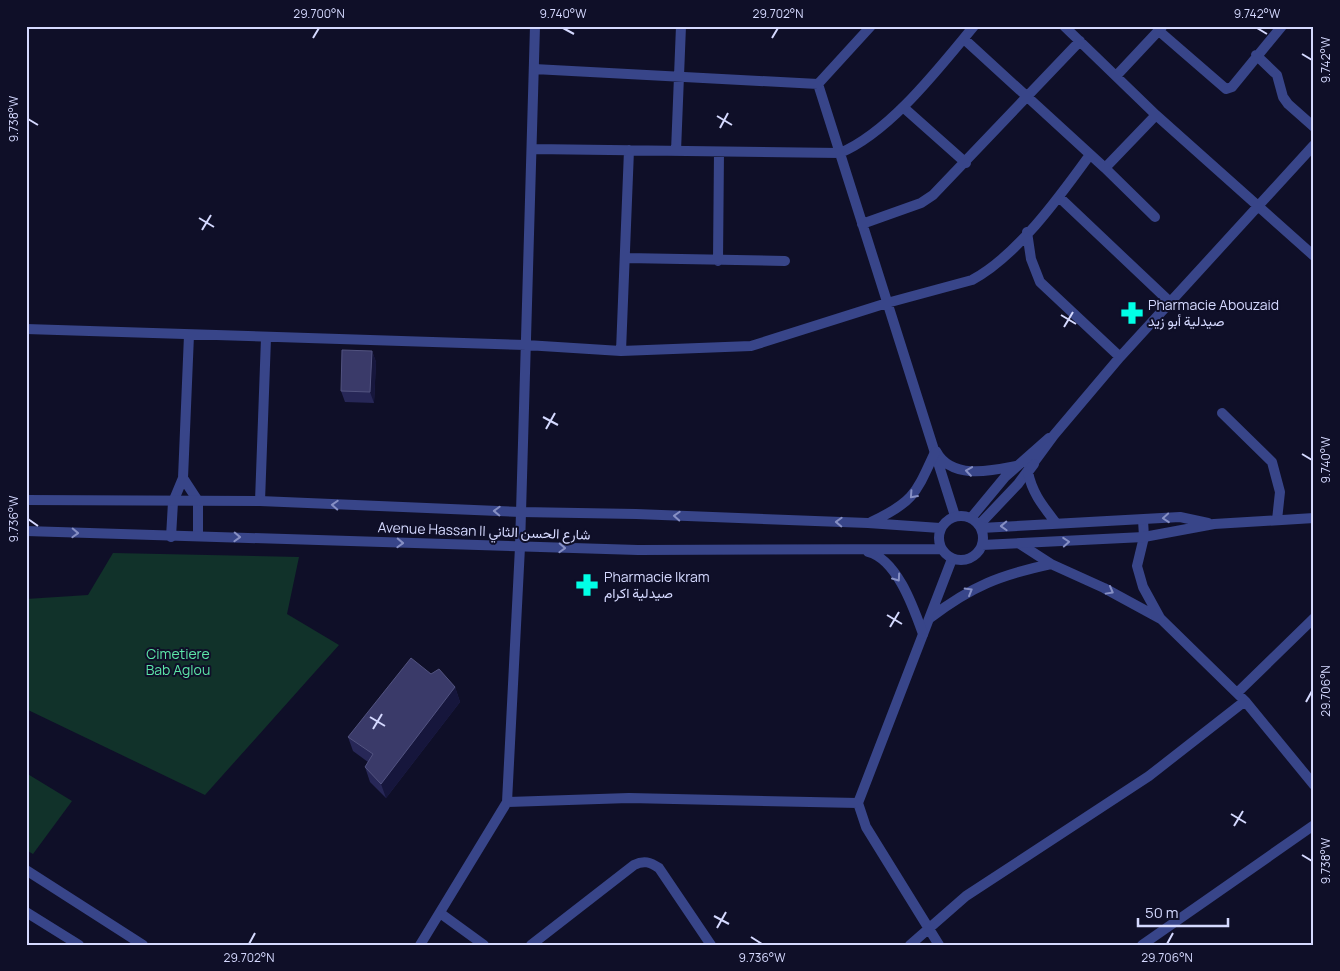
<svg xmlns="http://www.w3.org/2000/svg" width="1340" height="971" font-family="Manrope,Vazirmatn,sans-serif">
	<rect width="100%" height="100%" fill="#0f0f28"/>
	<!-- green -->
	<path fill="#11322a" d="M113,553l186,4 -12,57 52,31 -134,150 -179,-86v-110l62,-4z
		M26,773l46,28 -39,53 -7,-4z"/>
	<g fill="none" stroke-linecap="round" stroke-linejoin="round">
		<!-- minor -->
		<path stroke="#384589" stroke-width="10" d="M1064,26l92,89 158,141
			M1159,31l67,58 6,-2 50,-61
			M964,39l141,129 50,49
			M1256,55l21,20 6,22 5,7 26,23
			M534,69l284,15
			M1117,75l45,-48
			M818,84l137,432
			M818,84l53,-58
			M903,107l63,56
			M532,149l308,4c50,-21 99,-85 134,-127
			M676,151l5,-125
			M1105,168l51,-53
			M1059,197l111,105
			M862,224l59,-21 12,-8 147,-154
			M1027,232l4,27 9,23 80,75
			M626,258l159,3
			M718,261l1,-109
			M26,329l500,16 95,6 130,-5 136,-43 85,-23c45,-24 88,-84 117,-124
			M621,351l8,-201
			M1222,413l50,49 8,30 -3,28
			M936,451c15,29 55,20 80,15
			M183,478l15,23v35
			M260,501l6,-163
			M971,518l34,-41 44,-39
			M1143,520l1,17 -7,29 6,21 17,31
			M979,525l39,-41 36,-49 66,-78 194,-212
			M171,537l2,-35 10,-24 6,-143
			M1020,544l31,20 53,24 57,31 84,82 69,84
			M930,618c42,-32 70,-43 121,-54
			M1237,693l77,-75
			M507,802l122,-4 229,5
			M26,870l117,75
			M26,912l53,33
			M440,913l44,32
			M420,945l87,-143 13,-255 15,-521
			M531,945l103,-80c10,-5 16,-3 25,3l52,77
			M910,945l56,-49 183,-120 96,-75
			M939,945l-73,-118 -8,-24 94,-244
			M1142,945l172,-120"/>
		<!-- tertiary -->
		<path stroke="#384589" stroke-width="10" d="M1034,464l-6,8c4,21 15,34 28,51
			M26,500l234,1 261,11 115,2 232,9 72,5
			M939 538a22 22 0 1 1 44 0a22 22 0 1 1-44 0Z
			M871,522c43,-20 45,-29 64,-70
			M981,528l199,-11 28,6
			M26,531l612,19 303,-1
			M982,545l162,-8 70,-13 100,-6
			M868,552c29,7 46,57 55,82"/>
	</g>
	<!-- wall -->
	<path fill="#272757" d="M372,351l4,11 -2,41 -29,-1 -4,-11z
		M455,687l5,15 -74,96 -16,-16 -5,-15 3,-5 -15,-11 -5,-14z"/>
	<!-- shaded-wall -->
	<path fill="#16163c" d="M372,351l4,11 -2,41 -4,-11z
		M455,687l5,15 -74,96 -5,-14z"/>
	<!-- building -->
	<path fill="#3a3a69" stroke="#525380" d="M342,350l30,1 -2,41 -29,-1z
		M411,658l20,16 8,-5 16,18 -74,97 -16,-17 8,-13 -25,-17z"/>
	<!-- one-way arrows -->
	<defs><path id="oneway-chevron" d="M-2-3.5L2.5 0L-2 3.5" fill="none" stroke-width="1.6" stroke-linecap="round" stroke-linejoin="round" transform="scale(1.25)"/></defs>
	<g stroke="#868fc4">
		<use href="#oneway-chevron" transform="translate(969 471) rotate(-172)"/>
		<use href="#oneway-chevron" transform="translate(913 495) rotate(132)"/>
		<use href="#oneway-chevron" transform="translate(335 505) rotate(-177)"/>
		<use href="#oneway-chevron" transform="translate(497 511) rotate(-178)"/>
		<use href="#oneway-chevron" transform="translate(677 516) rotate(-177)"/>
		<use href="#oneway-chevron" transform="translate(1166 518) rotate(176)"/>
		<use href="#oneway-chevron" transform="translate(839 522) rotate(-178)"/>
		<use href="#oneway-chevron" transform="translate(1004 526) rotate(178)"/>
		<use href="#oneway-chevron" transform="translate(75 533) rotate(2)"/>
		<use href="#oneway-chevron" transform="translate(237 537) rotate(2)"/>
		<use href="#oneway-chevron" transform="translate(1066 542) rotate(-4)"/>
		<use href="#oneway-chevron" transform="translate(400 543) rotate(2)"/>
		<use href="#oneway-chevron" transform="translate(562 548) rotate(2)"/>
		<use href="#oneway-chevron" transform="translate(897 578) rotate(55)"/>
		<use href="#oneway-chevron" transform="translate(969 591) rotate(-30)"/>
		<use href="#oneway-chevron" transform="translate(1110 591) rotate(29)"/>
	</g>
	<!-- ticks -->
	<path fill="none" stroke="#d5d9ff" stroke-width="2" d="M563,28l11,6M1257,28l10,6M313,38l6,-10M772,38l6,-10M1302,54l10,6M717,116l15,9M28,119l10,6M720,128l8,-15M199,218l15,9M202,230l9,-15M1061,315l15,9M1064,327l9,-15M543,417l15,8M546,429l9,-16M1302,454l10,6M28,519l10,7M887,615l15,9M890,627l9,-15M1306,702l6,-11M370,717l15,9M373,729l9,-15M1231,814l15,9M1234,826l9,-15M1302,855l10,6M714,916l15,8M717,928l9,-16M751,937l11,7M249,944l6,-11M1167,944l6,-11"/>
	<!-- icons -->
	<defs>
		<symbol id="pharmacy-bare" viewBox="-9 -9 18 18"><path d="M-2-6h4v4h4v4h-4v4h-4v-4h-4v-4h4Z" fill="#01ffe6" stroke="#0f0f28" stroke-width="2.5" paint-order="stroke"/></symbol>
	</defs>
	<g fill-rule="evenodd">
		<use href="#pharmacy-bare" x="1116" y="297" width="32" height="32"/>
		<use href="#pharmacy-bare" x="571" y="569" width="32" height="32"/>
	</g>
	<g text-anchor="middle" stroke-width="4" stroke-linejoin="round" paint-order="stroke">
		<!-- poi labels -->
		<g font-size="14" fill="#d5d9ff" stroke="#0f0f28" text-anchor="start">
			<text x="1148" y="310">Pharmacie Abouzaid<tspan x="1148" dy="16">صيدلية أبو زيد</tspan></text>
			<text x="604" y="582">Pharmacie Ikram<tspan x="604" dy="16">صيدلية اكرام</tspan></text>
		</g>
		<!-- street labels -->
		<g font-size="14" fill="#d5d9ff" stroke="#0f0f28">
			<text transform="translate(484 531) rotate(2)" y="5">Avenue Hassan II شارع الحسن الثاني</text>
		</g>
		<!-- park labels -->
		<g font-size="14" fill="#5ce5a7" stroke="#0f0f28">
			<text x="178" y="659">Cimetiere<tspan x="178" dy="16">Bab Aglou</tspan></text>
		</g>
	</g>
	<!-- border -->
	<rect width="1340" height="971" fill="none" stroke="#0f0f28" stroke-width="55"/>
	<!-- scale -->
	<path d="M1138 918v8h90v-8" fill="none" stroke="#d5d9ff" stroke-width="2.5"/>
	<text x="1145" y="918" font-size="15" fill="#d5d9ff" stroke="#0f0f28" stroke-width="4" paint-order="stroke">50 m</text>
	<rect x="28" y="28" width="1284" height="916" fill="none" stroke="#d5d9ff" stroke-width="2"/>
	<g font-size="12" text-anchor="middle" fill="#d5d9ff">
		<text x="319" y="18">29.700°N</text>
		<text x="563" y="18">9.740°W</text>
		<text x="778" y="18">29.702°N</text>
		<text x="1257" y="18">9.742°W</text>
		<text transform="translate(1326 60) rotate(-90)" y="4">9.742°W</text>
		<text transform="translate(14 119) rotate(-90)" y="4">9.738°W</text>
		<text transform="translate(1326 460) rotate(-90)" y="4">9.740°W</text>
		<text transform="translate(14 519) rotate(-90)" y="4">9.736°W</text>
		<text transform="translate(1326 691) rotate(-90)" y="4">29.706°N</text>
		<text transform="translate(1326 861) rotate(-90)" y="4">9.738°W</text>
		<text x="249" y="962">29.702°N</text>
		<text x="762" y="962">9.736°W</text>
		<text x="1167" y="962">29.706°N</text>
	</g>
</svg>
